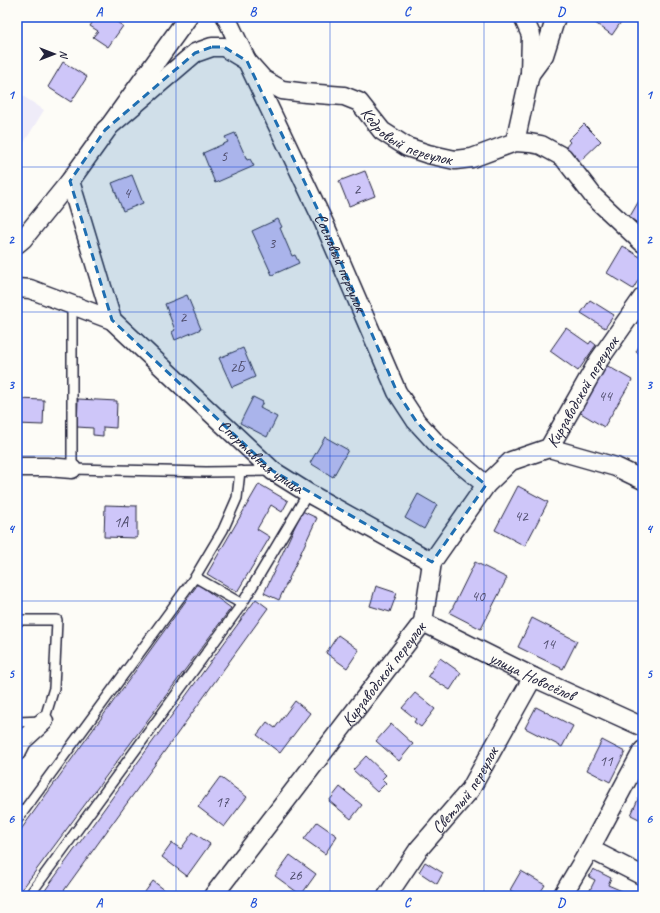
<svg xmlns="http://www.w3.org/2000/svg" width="660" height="913" font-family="Caveat,sans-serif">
	<rect width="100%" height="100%" fill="#fdfcf7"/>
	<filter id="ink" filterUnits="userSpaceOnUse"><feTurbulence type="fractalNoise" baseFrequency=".025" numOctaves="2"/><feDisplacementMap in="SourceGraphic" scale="8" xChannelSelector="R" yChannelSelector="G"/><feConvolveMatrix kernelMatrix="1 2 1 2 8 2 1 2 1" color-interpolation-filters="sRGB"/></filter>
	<g filter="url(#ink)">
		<!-- built -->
		<path fill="#efecf8" d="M17,92l27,18 -27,44z"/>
		<!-- building -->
		<path fill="#cec6f9" stroke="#22223b" d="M96,17h13l14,9 -15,21 -15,-10 5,-6 -8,-5z
			M597,17h23l3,2 -11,16 -18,-13z
			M63,62l24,15 -16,25 -23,-15z
			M584,124l17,17 -22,21 -14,-14 5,-6 -2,-2z
			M235,133l12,27 3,-1 4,7 -39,17 -12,-30 25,-11 -3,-5z
			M365,171l10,25 -26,10 -10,-25z
			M132,175l11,28 -20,8 -11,-28z
			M640,199l3,1v26l-14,-8z
			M278,219l4,8 -2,1 12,28 3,-1 4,8 -27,12 -20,-44z
			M623,246l20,13v13l-10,17 -26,-16z
			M187,295l14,34 -26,11 -3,-8 3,-2 -10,-26z
			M590,300l24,15 -9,13 -24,-15z
			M566,328l23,16 2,-3 5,4 -18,26 -28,-20z
			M643,339v17l-7,-4z
			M243,348l12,29 -23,10 -13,-29z
			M606,365l26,15 -28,47 -25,-15z
			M253,397l10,5 -3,6 17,9 -10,20 -27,-14z
			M17,399l27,1 -1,25 -26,-1z
			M78,399l39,2 -1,27 -13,-1v9l-10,-1v-7l-16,-1z
			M325,437l23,13 -15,27 -23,-14z
			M259,484l29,17 -6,11 -11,-7 -14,24 13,8 -33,55 -30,-18z
			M518,486l30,16 -23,44 -30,-16z
			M418,494l19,11 -13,24 -19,-11z
			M105,505l32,1v32l-33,-1z
			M302,511l15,7 -38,82 -15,-7z
			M475,562l32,16 -26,51 -31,-16z
			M198,584l33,24 -214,288v-61z
			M376,586l21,7 -7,19 -20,-6z
			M256,599l12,9 -208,288h-19z
			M532,618l45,23 -14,28 -45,-22z
			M338,635l21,15 -12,18 -21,-15z
			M440,658l21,15 -11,17 -22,-14z
			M415,693l20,16 -14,18 -7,-5 2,-3 -14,-11z
			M295,701l15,12 -30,40 -23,-18 10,-13 8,6z
			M536,707l37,19 -11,21 -37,-19z
			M391,724l22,20 -14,17 -23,-20z
			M602,740l23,12 -15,30 -23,-12z
			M366,756l20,19 -4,4 4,4 -9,9 -24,-22z
			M220,777l27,20 -23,30 -26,-20z
			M340,787l22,18 -11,14 -22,-18z
			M643,788v33l-12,-6z
			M317,822l20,14 -12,18 -21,-15z
			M193,832l17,12 -23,32 -25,-19 10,-14 9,6z
			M290,855l26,19 -15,21 -26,-19z
			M425,862l18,11 -6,11 -18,-12z
			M593,869l18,9 -3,7 14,6 -2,5h-33l8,-16 -6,-3z
			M521,871l24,14 -7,11h-18l-10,-6z
			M153,881l17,13 -1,2h-27z"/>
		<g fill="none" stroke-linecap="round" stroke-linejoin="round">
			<defs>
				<path id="lane" d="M72,304v165l134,3 66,-1
					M195,577l28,-47 14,-32 3,-27
					M17,620h40l-3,68 -10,33 -27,1
					M17,820l178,-243 47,27
					M29,896l213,-292 66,-111"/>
				<g id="street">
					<path id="s1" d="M226,17l98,206 73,169 19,29 22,24 48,40"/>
					<path d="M523,17l8,18 -1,39"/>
					<path id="s2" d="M105,130l90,-77 17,-6h12l23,14 16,18 19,11 24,3 38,3 15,6 23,29 25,16 21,7 27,6 17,-2 43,-16 15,1 11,2 22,12 31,40 49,46"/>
					<path d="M515,142l15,-68 14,-19 12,-38"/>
					<path d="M70,181l42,139"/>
					<path d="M17,244l6,-5 47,-58 118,-164"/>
					<path id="s3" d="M17,288l13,1 82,31 161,151 35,22 124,69"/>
					<path d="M549,448l67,19 27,13"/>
					<path d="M17,467h30l25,2"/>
					<path id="s4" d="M423,622l110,55 110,50"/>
					<path d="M17,751l5,-10 22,-20"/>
					<path d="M590,849l53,27"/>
					<path id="s5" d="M213,896l210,-274 9,-60 54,-77 25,-24 38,-13 50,-88 44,-63"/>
					<path id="s6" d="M387,896l31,-46 52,-60 63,-113"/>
					<path d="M562,896l28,-47 53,-99"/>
				</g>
			</defs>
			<!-- lane casing -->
			<use href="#lane" stroke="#22223b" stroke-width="12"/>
			<!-- street casing -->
			<use href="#street" stroke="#22223b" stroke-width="21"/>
			<!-- lane -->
			<use href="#lane" stroke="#fdfcf7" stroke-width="9"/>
			<!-- street -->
			<use href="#street" stroke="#fdfcf7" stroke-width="18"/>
		</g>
	</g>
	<!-- marked area -->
	<path fill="#1f6fb2" fill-opacity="0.2" stroke="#1f6fb2" stroke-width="3" stroke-dasharray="8 5" stroke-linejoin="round" d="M212,47h12l23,14 77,162 73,169 19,29 22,24 48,40 -54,77 -159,-91 -161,-151 -42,-139 35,-51 90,-77z"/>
	<!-- grid -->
	<path fill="none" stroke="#1d4ed8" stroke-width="1" stroke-opacity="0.55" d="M176,17v879M330,17v879M484,17v879M17,167h626M17,312h626M17,456h626M17,601h626M17,746h626"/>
	<g text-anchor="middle" stroke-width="3.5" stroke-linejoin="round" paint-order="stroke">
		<!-- number labels -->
		<g font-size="15" fill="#4d4b6a">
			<text x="224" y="161">5</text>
			<text x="357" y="194">2</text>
			<text x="127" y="198">4</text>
			<text x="272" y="248">3</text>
			<text x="183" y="322">2</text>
			<text x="237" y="372">2Б</text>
			<text x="605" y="401">44</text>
			<text x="521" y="521">42</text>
			<text x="121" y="527">1А</text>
			<text x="478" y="601">40</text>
			<text x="548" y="649">14</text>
			<text x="606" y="766">11</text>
			<text x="222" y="807">17</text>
			<text x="295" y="880">26</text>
		</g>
		<!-- street labels -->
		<g font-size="17" fill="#22223b" stroke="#fdfcf7">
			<text dy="6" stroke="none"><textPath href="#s2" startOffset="361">Кедровый переулок</textPath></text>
			<text dy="6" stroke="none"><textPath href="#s1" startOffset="271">Сосновый переулок</textPath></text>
			<text dy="6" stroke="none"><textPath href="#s5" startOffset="640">Кирзаводской переулок</textPath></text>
			<text dy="6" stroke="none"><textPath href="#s3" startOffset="303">Спортивная улица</textPath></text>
			<text dy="6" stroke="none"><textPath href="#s5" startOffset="280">Кирзаводской переулок</textPath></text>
			<text dy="6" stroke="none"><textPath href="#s4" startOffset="122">улица Новосёлов</textPath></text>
			<text dy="6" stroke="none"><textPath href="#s6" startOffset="132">Светлый переулок</textPath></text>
		</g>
	</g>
	<!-- margin -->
	<rect width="660" height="913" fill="none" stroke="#fdfcf7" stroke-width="44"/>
	<!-- north arrow -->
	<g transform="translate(54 54) rotate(90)" stroke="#fdfcf7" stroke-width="3" paint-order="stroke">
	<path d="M0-3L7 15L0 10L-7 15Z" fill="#22223b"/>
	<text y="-6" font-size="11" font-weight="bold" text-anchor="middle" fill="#22223b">N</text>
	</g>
	<rect x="22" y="22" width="616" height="869" fill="none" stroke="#1d4ed8" stroke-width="1.5"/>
	<g font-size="13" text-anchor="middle" font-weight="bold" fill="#1d4ed8">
		<text x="99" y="16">A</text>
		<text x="253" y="16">B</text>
		<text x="407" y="16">C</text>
		<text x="561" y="16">D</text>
		<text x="11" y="99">1</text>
		<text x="649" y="99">1</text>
		<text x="11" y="244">2</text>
		<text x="649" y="244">2</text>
		<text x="11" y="389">3</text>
		<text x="649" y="389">3</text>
		<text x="11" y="533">4</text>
		<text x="649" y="533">4</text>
		<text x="11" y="678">5</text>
		<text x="649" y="678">5</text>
		<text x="11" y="823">6</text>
		<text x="649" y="823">6</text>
		<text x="99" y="907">A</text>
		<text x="253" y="907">B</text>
		<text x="407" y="907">C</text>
		<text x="561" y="907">D</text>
	</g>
</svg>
